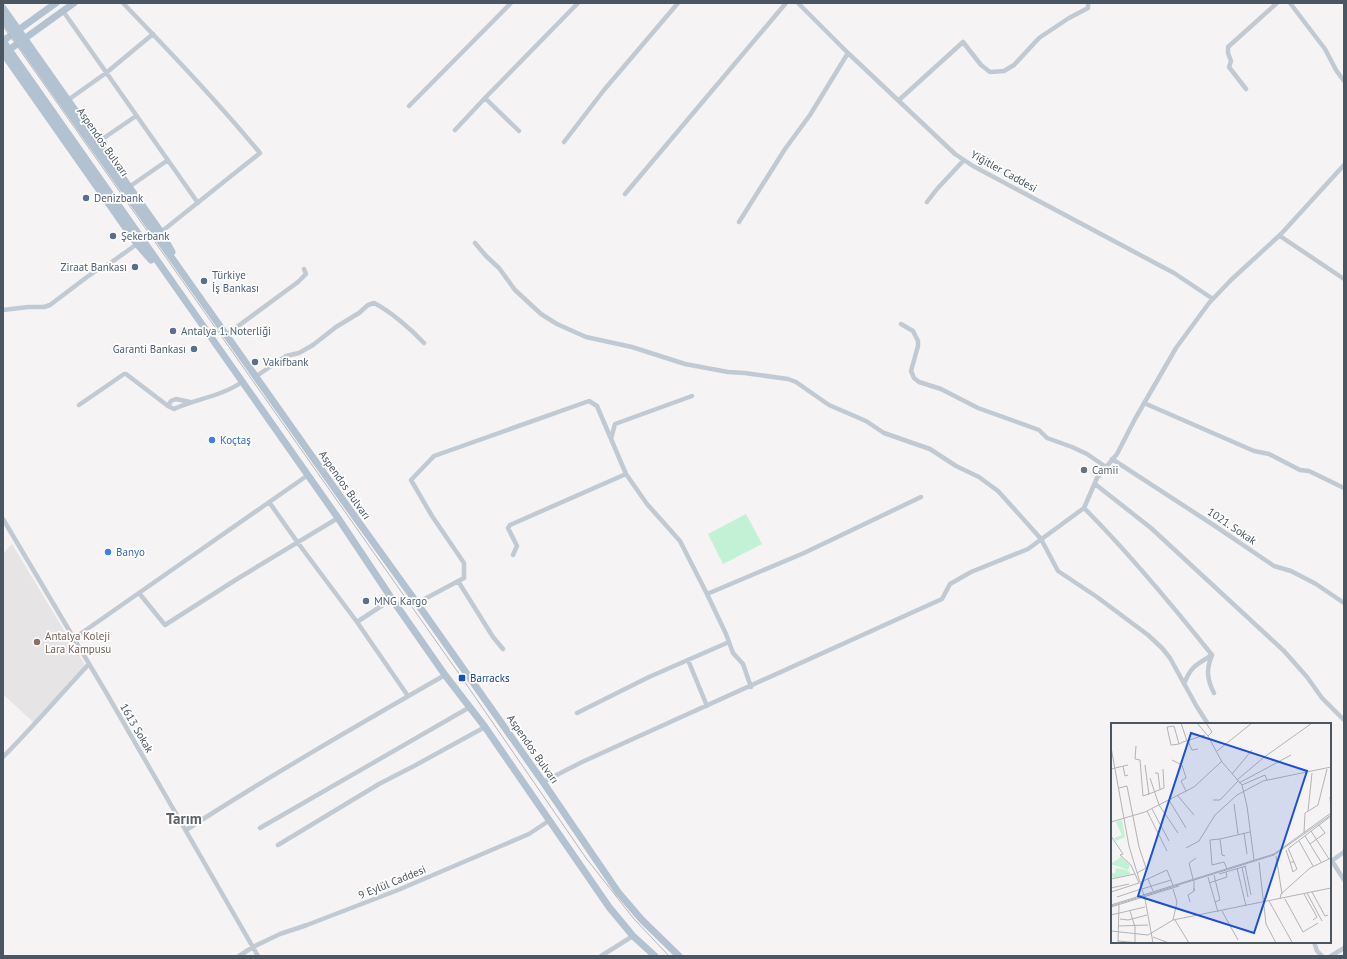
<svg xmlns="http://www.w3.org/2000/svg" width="1347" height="959" font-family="'PT Sans',sans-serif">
	<rect width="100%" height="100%" fill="#f5f3f3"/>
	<!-- education -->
	<path fill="#e6e4e5" d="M12,544l73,121 -51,58 -31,-29v-140z"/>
	<!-- green -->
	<path fill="#c3f1d5" d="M746,514l16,30 -39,20 -15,-30z"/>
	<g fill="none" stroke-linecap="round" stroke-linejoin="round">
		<!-- street -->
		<path stroke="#c1cad2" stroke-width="4.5" d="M123,3c47,49 93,97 137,150l-99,79
			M798,3l50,50 107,101 18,12 201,107 39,26
			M1290,3l35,46 11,21 8,11
			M63,11l135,192
			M1246,89l-17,-22 2,-6 -3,-8v-6l49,-44
			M485,98l93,-95
			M68,100l38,-27 47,-39
			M899,100l64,-58 18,23 9,7 14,-1 10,-6 25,-27 30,-20 19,-10v-5
			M409,106l102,-103
			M455,130l30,-32 34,33
			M98,142l38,-26
			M564,142l40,-52 74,-87
			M129,187l39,-27
			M625,194l161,-191
			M927,202l10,-13 27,-29
			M739,222l46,-73 25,-34 38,-62
			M1280,236l64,43
			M475,243l11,13 13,12 16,22 26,24 16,10 29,13 46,10 53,17 43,8 17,1 43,6 8,3 33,23 37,16 18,12 46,16 26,17 23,11 19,14 36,40 7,8 17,32 39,26 51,38 14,13 8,10 27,49 11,17
			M3,310l25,-3h16l6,-2 37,-28 13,-9 9,-4 28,-20
			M901,324l12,7 5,10v5l-7,25 3,7 5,4 22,7 37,19 61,22 8,8 25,9 15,7 19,13
			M226,335l72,-53 8,-8 -2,-5
			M255,377l31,-21 13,-3 14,-8 23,-18 23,-14 9,-8 6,-2c16,8 37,26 50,40
			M190,402l-14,-3 -5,2 -3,5 6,3c22,-10 48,-13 68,-27
			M1144,403l110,48 15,3 31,16 9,1 35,17
			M79,405l45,-31h2l42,32
			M611,439l4,-15 77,-28
			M1112,459l103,67 59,40 17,5 25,13 28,19
			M626,474l21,30 33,37 27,53 19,40 7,19 10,11 8,23
			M1095,484l56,44 133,123 23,26 15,21 22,22
			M269,502l29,41 59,79 35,-23
			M1084,508c46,46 88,97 128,147 -16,10 -21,11 -28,29
			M3,519l104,175 151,262
			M458,581l35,56 10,12
			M139,593l26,32 72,-46 101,-61
			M707,594l97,-41 117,-56
			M417,603l47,-25v-15l-32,-47 -21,-36 23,-24 155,-55 8,5 29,68 -116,51 -2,3 9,18 -4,9
			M357,622l51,74
			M73,639l235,-164
			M1212,655c-6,14 -5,25 2,38
			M688,660l19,46
			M577,713l72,-36 80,-35
			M3,757c30,-30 57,-62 86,-93
			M543,782l39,-20 360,-163 8,-15 21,-12 57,-23 56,-41 13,-30 20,-24 18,-35 41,-71 33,-45 22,-23 50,-46 63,-69
			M260,828l210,-121
			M186,830c85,-55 172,-105 259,-155
			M278,845l101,-61 35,-18 71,-39
			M1332,861l12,19
			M1330,862l14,-10
			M1314,942l3,9 5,5
			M239,956l14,-9 27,-13 27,-9 91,-35 131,-56 21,-14
			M601,956l32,-20
			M1331,956l13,-8"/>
		<!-- primary -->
		<path stroke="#b3c2d1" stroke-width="7" d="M3,8l158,224 11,20
			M3,19l347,491 67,93 126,179 75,110 24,28 37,36
			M3,41l335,477 54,81 53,76 40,52 124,180 24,29 22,20
			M3,41l53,-38
			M6,52l68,-49
			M3,53l134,191 14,16"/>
		<!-- tram -->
		<path stroke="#b5b8bd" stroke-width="1" d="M3,26l459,652 124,180 48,61 35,37"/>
	</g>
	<!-- markers -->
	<g fill="#5c6f8a" stroke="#fff" stroke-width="1.5">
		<circle cx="86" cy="198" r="4"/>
		<circle cx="113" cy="236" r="4"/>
		<circle cx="135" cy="267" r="4"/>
		<circle cx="204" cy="281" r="4"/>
		<circle cx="173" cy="331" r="4"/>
		<circle cx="194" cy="349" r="4"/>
		<circle cx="255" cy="362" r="4"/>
		<circle cx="366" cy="601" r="4"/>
	</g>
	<g fill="#3f7fe0" stroke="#fff" stroke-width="1.5">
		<circle cx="212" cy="440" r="4"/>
		<circle cx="108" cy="552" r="4"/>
	</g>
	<circle fill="#6b7280" stroke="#fff" stroke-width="1.5" cx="1084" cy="470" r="4"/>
	<circle fill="#8d6e63" stroke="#fff" stroke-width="1.5" cx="37" cy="642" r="4"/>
	<rect fill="#1a4fb4" stroke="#fff" stroke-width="1.5" x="458" y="674" width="8" height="8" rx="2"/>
	<g text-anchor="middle" stroke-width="3.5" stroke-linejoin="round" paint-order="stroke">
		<!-- street labels -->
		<g font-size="11" fill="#4a5661" stroke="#fff">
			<text transform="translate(103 142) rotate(55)" y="4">Aspendos Bulvarı</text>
			<text transform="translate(1004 171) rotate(29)" y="4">Yiğitler Caddesi</text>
			<text transform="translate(345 485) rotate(55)" y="4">Aspendos Bulvarı</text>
			<text transform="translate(1232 526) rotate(34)" y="4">1021. Sokak</text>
			<text transform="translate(137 728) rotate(60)" y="4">1613 Sokak</text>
			<text transform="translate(533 749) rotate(55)" y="4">Aspendos Bulvarı</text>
			<text transform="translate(392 882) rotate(-22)" y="4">9 Eylül Caddesi</text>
		</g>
		<!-- service labels -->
		<g font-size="11" fill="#4e5e75" stroke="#fff" text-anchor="start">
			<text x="94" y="202">Denizbank</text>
			<text x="121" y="240">Şekerbank</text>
			<text x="127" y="271" text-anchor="end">Ziraat Bankası</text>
			<text x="212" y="279">Türkiye<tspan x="212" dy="13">İş Bankası</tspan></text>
			<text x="181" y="335">Antalya 1. Noterliği</text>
			<text x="186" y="353" text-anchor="end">Garanti Bankası</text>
			<text x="263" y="366">Vakıfbank</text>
			<text x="374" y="605">MNG Kargo</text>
		</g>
		<!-- shop labels -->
		<g font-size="11" fill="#366cbe" stroke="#fff" text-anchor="start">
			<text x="220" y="444">Koçtaş</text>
			<text x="116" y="556">Banyo</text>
		</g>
		<!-- worship labels -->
		<g font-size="11" fill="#5b616d" stroke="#fff" text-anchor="start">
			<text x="1092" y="474">Camii</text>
		</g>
		<!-- education labels -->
		<g font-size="11" fill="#785e54" stroke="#fff" text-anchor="start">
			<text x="45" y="640">Antalya Koleji<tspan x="45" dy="13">Lara Kampusu</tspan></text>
		</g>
		<!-- transit labels -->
		<g font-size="11" fill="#164399" stroke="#fff" text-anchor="start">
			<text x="470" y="682">Barracks</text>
		</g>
		<!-- district labels -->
		<g font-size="15" font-weight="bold" fill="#5f6368" stroke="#fff">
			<text x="184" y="824">Tarım</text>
		</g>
	</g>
	<!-- overview -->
	<g transform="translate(1111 723)">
		<rect width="220" height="220" fill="#f5f3f3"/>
		<path d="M11,97l3,17 -9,4 -2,-3 8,-3 -6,-13zM10,134l9,8 -2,5 -17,-6zM0,144l16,3 4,4 -18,4 -2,-5 7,1h-3l1,-6z" fill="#c3f1d5"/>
		<path fill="none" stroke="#b1b4b9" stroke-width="1" d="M70,0l6,18M86,0l11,13 14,26 20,23 5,21 7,54M95,0l6,9 -4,4M77,18l4,9 6,-1M68,21l-5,-18 -7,1 4,18h1l7,-1 4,-2 22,-7M25,23l-1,13 5,1 3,36 11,-4M0,24l18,99 16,53 8,44M106,28l35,-28M61,37l10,5 4,13 -5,3 5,10M34,42l4,30M12,43l2,10 3,-1M0,46l17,-4M44,50h3l2,16M121,51l20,-24M39,55l9,27M126,57l26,-22 49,-35M128,60l52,-28M131,62l23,-10 2,5M8,65l8,-2 12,61 7,21 -9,5M43,69l10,-4 -1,-19M67,73l16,19M219,74l1,12M58,77l17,28M102,77h7l18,-19M123,81l4,30M48,82l19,28M41,86l17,32M36,88l20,40M197,88l4,-38M0,99l34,-10 49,-25 28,-26M200,108l18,28M133,110l3,21M193,110l1,-20 13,-8 9,-36M0,113l12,18 -3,1 11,10 8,18 -28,9M194,113l16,26M109,116l30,-7M188,118l14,25M199,121l15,-11 -6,-8M75,125l13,-7 16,-26 22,-20 26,-14 68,-14M177,125l9,21 -4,3 -3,-10M178,125l42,-32M175,127l4,12h4M114,133l-3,-1 -2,-16 -10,1 2,25 12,-3 3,7M165,133l6,38M148,139l7,62 10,19M134,143l6,29M131,144l6,30M126,145l9,38M108,151l27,-8M103,152l6,25 -5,2M97,154l10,35M0,156l24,-5M37,156l5,12M82,156l-4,-16 7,-5M83,158v10v-3M30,159l26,-12 6,15M98,160l18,-6 -1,-5M0,165l18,-4M31,166l29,-9M201,169l13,24 3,-1M196,170l15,28M193,171l13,23 -4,3M6,174l24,-8M169,176l1,-5 29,-26 21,-10M174,176l18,33 15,-9M158,178l23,41M79,179l-2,-7 6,-4M0,182l163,-51 57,-41M0,183l163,-51 57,-40M0,184l68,-21M19,188l5,16v15M111,188l16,29M0,192l34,-8M9,196l8,1 19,-5M62,197l4,-18 -4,-13M64,197l14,23M8,203l29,-1M0,208l37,4 25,-15 158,-32M42,214l16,6M7,218l21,2M7,220l1,-38"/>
		<path fill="#1d4ed8" fill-opacity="0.15" stroke="#1d4ed8" stroke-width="2" d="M80,10l116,38 -53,162 -116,-37z"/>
		<rect width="220" height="220" fill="none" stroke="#4a5661" stroke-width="2"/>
	</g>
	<!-- border -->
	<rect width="1347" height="959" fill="none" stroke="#4a5661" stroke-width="8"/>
</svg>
